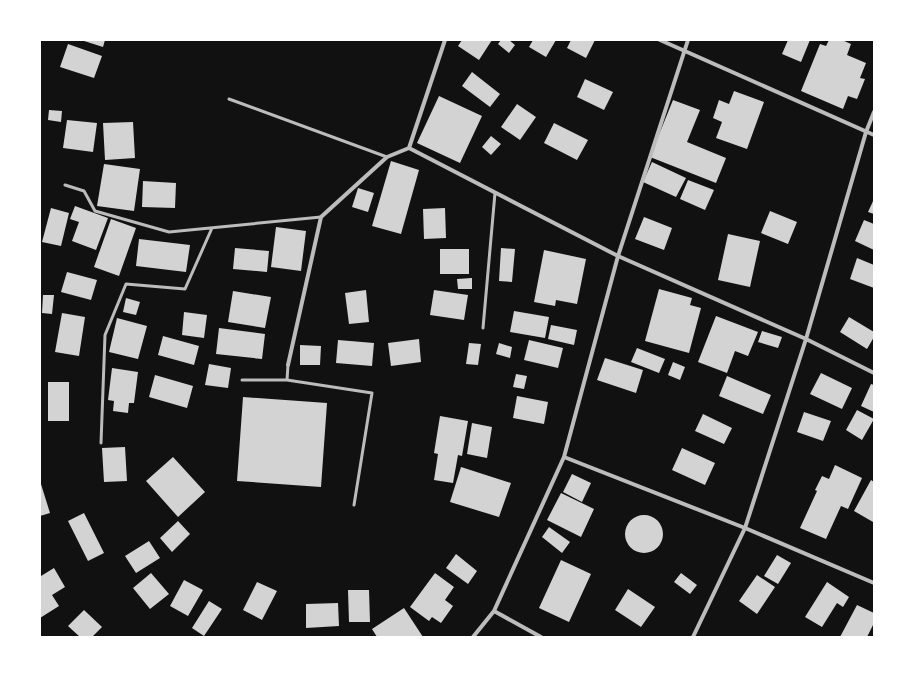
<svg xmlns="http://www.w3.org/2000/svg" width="914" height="677" font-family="Figtree,sans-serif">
	<rect width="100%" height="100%" fill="#111"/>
	<!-- building -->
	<path fill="#d3d3d3" d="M81,40h24l-2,7z
		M462,40h30l-13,20 -21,-14z
		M501,40h8l6,5 -6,8 -11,-9z
		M533,40h23l-10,17 -17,-10z
		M571,40h24l-9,18 -19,-10z
		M788,40h22l-9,22 -19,-8z
		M829,40h13l9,4 -4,11 19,8 -6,15 5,1 -8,20 -9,-3 -5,13 -42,-18 19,-47 6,2z
		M68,44l34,12 -8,22 -34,-11z
		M472,72l28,22 -10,13 -28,-21z
		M585,79l28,13 -9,18 -27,-13z
		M734,91l30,11 -17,47 -31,-11 6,-16 -9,-4 6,-18 10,4z
		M439,96l43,20 -22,47 -43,-20z
		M673,100l27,10 -13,32 39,16 -10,25 -66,-26z
		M517,104l19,13 -16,23 -19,-13z
		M49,110l13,1 -1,11 -13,-2z
		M67,120l30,3 -4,29 -30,-4z
		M133,122l2,36 -30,2 -2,-37z
		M554,123l34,17 -11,20 -33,-17z
		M491,136l10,8 -10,11 -9,-8z
		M391,161l28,9 -18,64 -29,-8z
		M652,162l34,16 -10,19 -33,-15z
		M104,164l36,5 -6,42 -37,-5z
		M688,180l26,10 -9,20 -25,-11z
		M143,181l33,2 -1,25 -33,-1z
		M358,188l16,5 -6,19 -16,-5z
		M874,199v15l-6,-2z
		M75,206l33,12 -12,32 -24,-9 7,-19 -9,-3z
		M51,208l18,5 -8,33 -19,-4z
		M445,208l1,30 -22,1 -1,-30z
		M770,211l27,11 -9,22 -27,-11z
		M644,217l28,11 -8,22 -29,-11z
		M111,219l25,9 -17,48 -25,-9z
		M864,220l10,4v26l-19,-9z
		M276,227l30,4 -5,40 -30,-4z
		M728,234l32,7 -10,46 -32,-7z
		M139,239l51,6 -4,27 -50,-6z
		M235,248l34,3 -2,21 -34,-3z
		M501,248l14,1 -3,33 -13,-1z
		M440,249h29v25h-29z
		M544,250l42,9 -9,45 -21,-4 -1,6 -21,-4z
		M857,258l17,7v23l-24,-9z
		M67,272l30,8 -6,20 -30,-8z
		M472,278v11h-14l-1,-10z
		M659,289l33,9 -2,7 11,3 -12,45 -44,-12z
		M366,290l3,32 -20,2 -4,-31z
		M434,290l34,5 -4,25 -34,-5z
		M233,291l38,6 -6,31 -37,-6z
		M43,295h11l-2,19 -10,-1z
		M126,298l14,4 -4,13 -13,-3z
		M514,311l35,6 -4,21 -35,-6z
		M184,312l23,3 -3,23 -22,-3z
		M62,313l23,4 -6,39 -24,-4z
		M716,316l42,16 -10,24 -13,-5 -8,22 -29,-11z
		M849,317l25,15v5l-7,12 -27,-17z
		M117,318l30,8 -9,33 -29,-7z
		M551,325l26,5 -3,15 -26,-6z
		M219,328l46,6 -3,25 -46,-5z
		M762,331l20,6 -4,11 -20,-6z
		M163,336l36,10 -5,19 -36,-10z
		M419,339l2,23 -30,4 -3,-23z
		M338,340l36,3 -2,23 -36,-3z
		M529,340l34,8 -5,20 -34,-8z
		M469,343l12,1 -3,21 -12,-1z
		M499,343l13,4 -2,11 -14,-4z
		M300,345l21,1 -1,19h-20z
		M637,348l28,11 -6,14 -28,-11z
		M605,358l38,12 -7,23 -39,-13z
		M673,362l12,5 -5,13 -12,-5z
		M209,364l22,4 -3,20 -23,-3z
		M112,368l26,4 -4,31h-5l-1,10 -15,-2 1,-10 -6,-1z
		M821,373l31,15 -10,21 -32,-15z
		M516,374l11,2 -3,13 -11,-2z
		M155,375l38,11 -6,22 -38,-11z
		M727,376l44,19 -8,19 -44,-18z
		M48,382h21v39h-21z
		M871,384l3,1v27l-13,-6z
		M517,396l31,6 -4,22 -31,-6z
		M243,397l84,6 -6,84 -84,-6z
		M857,410l17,9 -12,21 -16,-10z
		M804,412l27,9 -8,20 -26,-9z
		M703,414l29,14 -8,16 -29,-13z
		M440,416l28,5 -6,35 -4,-1 -5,28 -19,-3 4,-26 -4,-1z
		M472,423l20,4 -5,31 -20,-4z
		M125,447l2,34 -23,1 -2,-34z
		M682,448l33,15 -10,22 -33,-15z
		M173,457l32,35 -27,25 -32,-36z
		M835,465l27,13 -14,31 -7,-3 -15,33 -26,-11 17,-37 -2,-1 7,-14 7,3z
		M461,467l50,16 -12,34 -49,-15z
		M572,474l19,9 -9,19 -19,-10z
		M871,480l3,2 -1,40 -19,-11z
		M40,481l10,32 -10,3z
		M561,493l33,16 -13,28 -34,-17z
		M84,513l20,40 -16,8 -20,-40z
		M625 534a19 19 0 1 1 38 0a19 19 0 1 1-38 0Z
		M178,521l12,13 -18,18 -12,-14z
		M549,527l21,15 -8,11 -20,-16z
		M149,541l11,17 -24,15 -11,-17z
		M456,554l21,17 -9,13 -22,-16z
		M777,555l14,8 -13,21 -14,-8z
		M561,560l30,14 -22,48 -30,-14z
		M54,568l11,19 -13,8 7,11 -19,12v-44l1,2z
		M151,573l18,21 -19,15 -17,-21z
		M435,573l19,14 -9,13 8,6 -12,17 -9,-6 -3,4 -19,-14z
		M681,573l16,12 -7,9 -16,-12z
		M757,575l18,12 -18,27 -18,-13z
		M184,580l19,10 -15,26 -18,-10z
		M257,582l20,9 -15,29 -19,-10z
		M827,582l22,15 -6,10 -6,-4 -15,24 -17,-10z
		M628,589l27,18 -14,20 -26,-17z
		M348,590h21l1,32h-21z
		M209,601l13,8 -18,27 -12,-8z
		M338,603l1,23 -33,2v-24z
		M857,605l17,8v10l-7,14h-27z
		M404,608l19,29h-46l-5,-8z
		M84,610l18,17 -10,10h-12l-12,-11z"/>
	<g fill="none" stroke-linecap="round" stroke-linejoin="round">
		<!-- service -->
		<path stroke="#bcbcbc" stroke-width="3" d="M229,99l158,58
			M65,185l19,6 11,20 74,21 152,-15
			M483,328l12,-135
			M242,380h45l85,13 -18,112
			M287,380l1,-15
			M101,443l4,-108 21,-51 59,5 27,-61"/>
		<!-- minor -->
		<path stroke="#bcbcbc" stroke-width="4" d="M660,40l214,95
			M409,148l209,108 188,83 68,34
			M288,365l33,-148 66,-60 22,-9 36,-108
			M564,457l181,71 129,55
			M494,611l47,26
			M473,637l21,-26 70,-154 54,-201 70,-216
			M693,637l52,-109 61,-189 60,-207 8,-20"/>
	</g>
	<!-- border -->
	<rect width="914" height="677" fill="none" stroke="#ffffff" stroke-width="82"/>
</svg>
